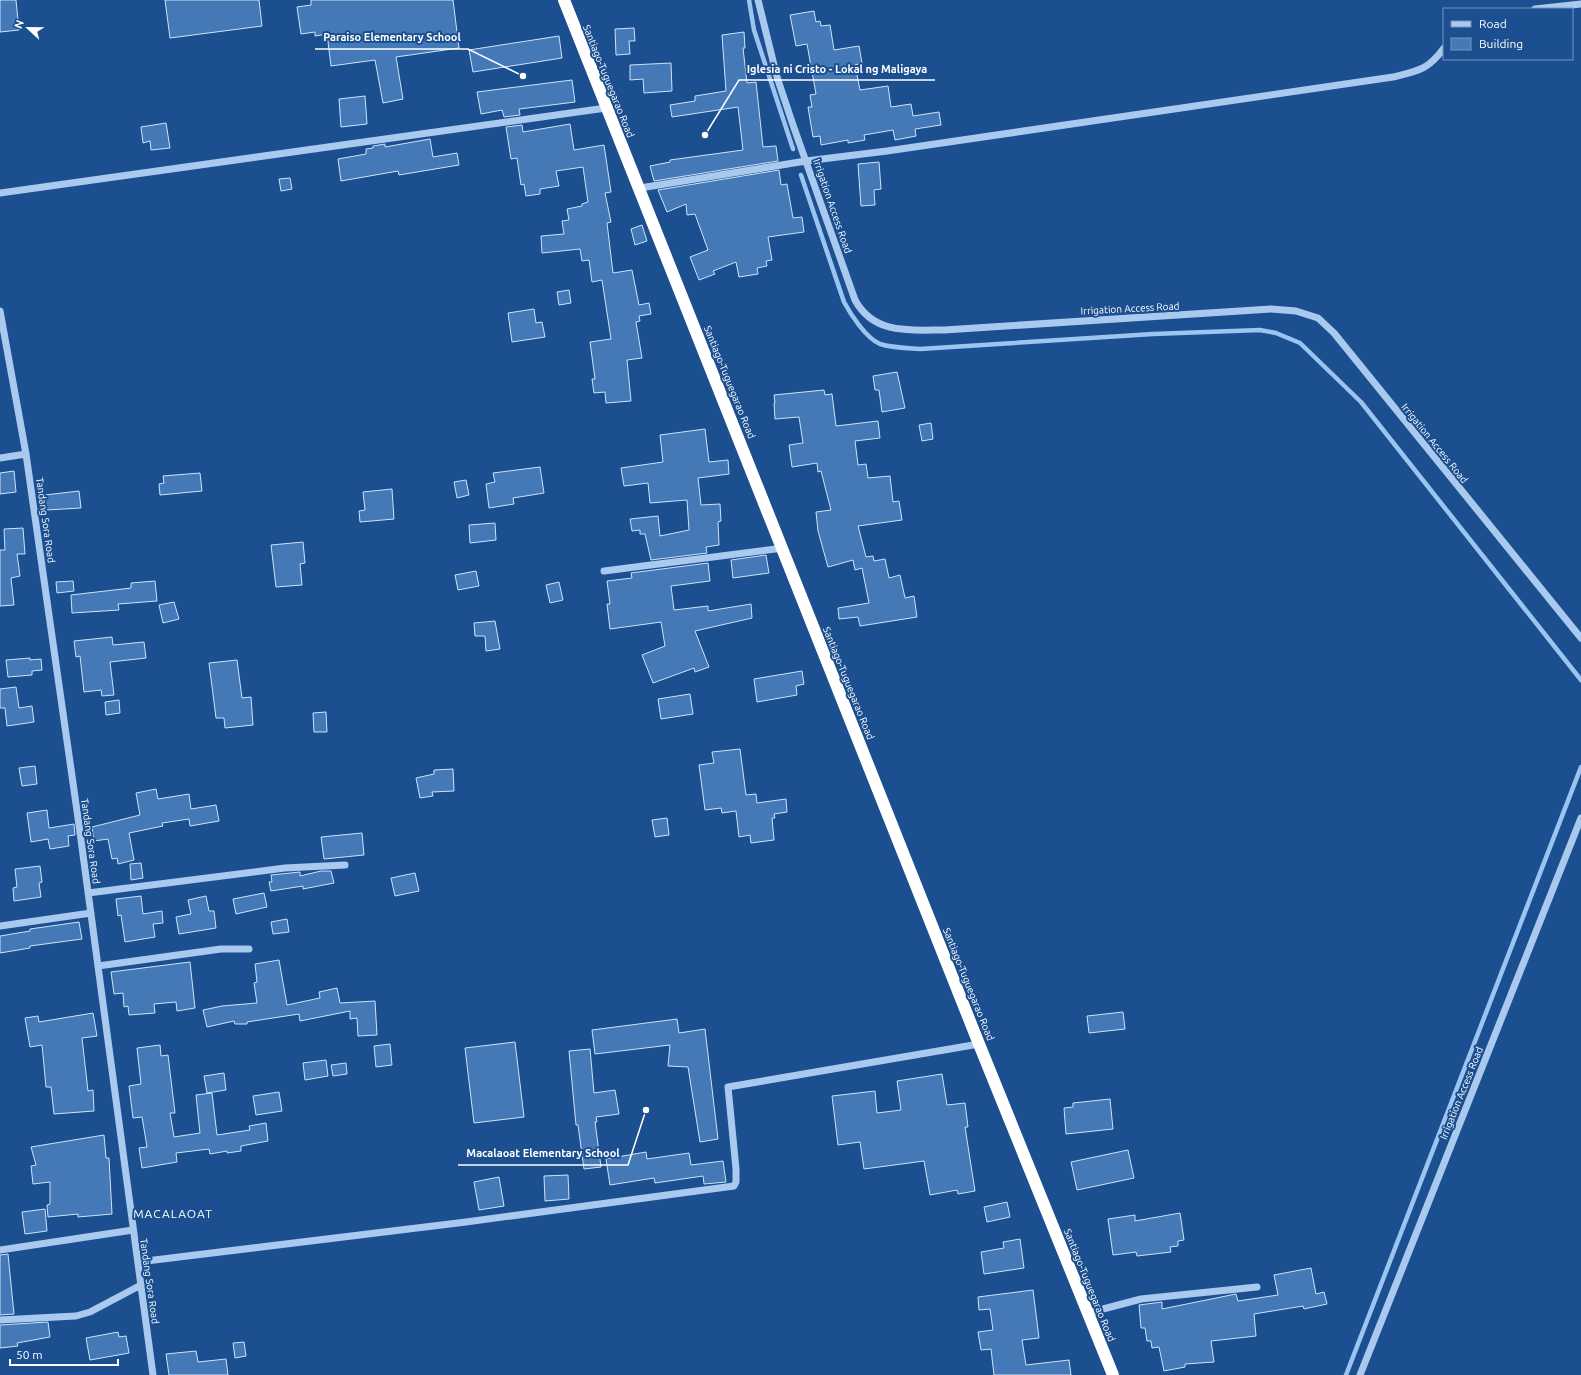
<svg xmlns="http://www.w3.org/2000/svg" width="1581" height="1375" font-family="Ubuntu,sans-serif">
	<rect width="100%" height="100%" fill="#1b4f8f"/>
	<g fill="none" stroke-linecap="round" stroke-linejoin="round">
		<!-- stream -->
		<path stroke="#9cc4f0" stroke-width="4.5" d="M749,0l5,30 39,119
			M801,175l43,127c7,13 22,36 36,42 12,4 27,4 40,5l233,-15 107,-4 16,3 24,10 61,59 220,278
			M1346,1375l235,-608"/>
	</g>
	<!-- building -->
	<path fill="#4478b7" stroke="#cfe3fa" d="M0,0h16l3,30 -19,2z
		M165,0h94l3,26 -92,12z
		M311,0h142l6,48 -63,9 7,42 -20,4 -8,-43 -44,6 -4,-32 -12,2v-4l-14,2 -4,-27 14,-2z
		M814,11l2,11 4,-1 1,5 9,-1 4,25 25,-4 3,17 -7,2 5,25 28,-4 3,21 20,-3 2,12 26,-4 2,13 -26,4 1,7 -21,4 -2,-10 -29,5 1,5 -17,3v-3l-27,5 -1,-9 -7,1 -5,-30h4l-2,-12 6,-1 -9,-50 -11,2 -6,-31z
		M634,28l1,13h-6l1,13 -14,1 -1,-26z
		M744,32l1,16h-2l4,35 9,-1 7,65 13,-1 2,15 -124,20 -4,-15 20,-4v-2l73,-10 -5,-43 -66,10 -2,-12 25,-4v-5l31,-5 -4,-56z
		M559,36l3,22 -89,14 -4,-22z
		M671,63l1,28 -28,2 -1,-14 -13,1v-15z
		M572,80l3,22 -56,7 1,6 -16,2 -2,-7 -21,4 -4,-22z
		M365,96l2,28 -26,3 -2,-28z
		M166,123l4,25 -19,2 -1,-9 -7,2 -2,-16z
		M570,124l4,26 30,-5 7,47 -6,1 6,29 -4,1 6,50 19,-3 7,35 10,-2 2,11 -12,2 1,5 -4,1 6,36 -15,2 4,41 -25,2 -1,-11 -11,1 -2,-14h3l-5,-37 21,-3 -9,-59 -10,2 -3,-22 -7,1 -2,-12 -38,4 -1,-17 23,-2 -2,-13 7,-1 -2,-11 15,-3v-2l6,-2 -5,-35 -27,4 3,15 -19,3v5l-14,2 -2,-12 -3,1 -4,-27 -6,1 -5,-32 16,-2 1,7z
		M430,139l3,18 24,-4 2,12 -60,10 -1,-4 -57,10 -3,-22 28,-5v-5l7,-1v-2l12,-2v3z
		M879,162l2,27 -7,1 1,15 -14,1 -3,-42z
		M779,170l2,15 6,-1 6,34 9,-1 2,15 -36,5 4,23 -6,1 1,5 -10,2 1,6 -19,3 -3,-15 -23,9 2,3 -16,6 -9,-23 18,-7 -13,-36 -8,1 -1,-11 -19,8 -9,-22z
		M290,178l2,11 -11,2 -2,-12z
		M642,225l5,16 -12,4 -4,-16z
		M569,290l2,13 -12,2 -2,-13z
		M534,309l2,14 6,-1 3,15 -33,5 -4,-29z
		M897,372l8,36 -23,4 -3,-22h-4l-2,-14z
		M824,390l1,5 7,-1 4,32 42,-5 2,17 -25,3 3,24 8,-1 2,14 22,-2 3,26 6,-1 3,19 -44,6 8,31 7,-1 1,5 11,-2 4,19 11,-3 5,23 9,-2 3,21 -57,9 -2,-9 -19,2 -1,-11 31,-5 -7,-35 -7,2 -2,-10 -25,7 -10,-36 -2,-19 15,-2 -10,-39 -3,1 -1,-9 -25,4 -3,-22 14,-2 -4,-26 -24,2 -1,-16h1l-1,-8z
		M931,423l2,16 -11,2 -3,-16z
		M705,429l4,33 19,-2 1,14 -31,4 3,27 19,-1 1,17 -3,1 1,23 -13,2 1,6 -56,7 -6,-26h-5v-4l-8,1 -2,-12 28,-3 2,20 29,-6 -2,-30 -37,3 -2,-20 -24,3 -3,-18 42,-6 -3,-27z
		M540,467l4,26 -31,5 1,6 -25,4 -3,-24 9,-2 -2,-9z
		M14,471l2,21 -16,2v-21z
		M200,473l2,18 -42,4 -1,-11 5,-1 -1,-7z
		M466,480l3,15 -12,3 -3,-16z
		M392,489l2,30 -34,3 -1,-11 6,-1 -2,-18z
		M79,491l2,17 -35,2 -1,-15z
		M495,523l1,17 -26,3 -1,-18z
		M23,528l2,26h-8l3,22 -9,2 3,27 -14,1v-56h5l-1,-21z
		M303,542l2,21 -5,1 2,21 -26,2 -5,-42z
		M766,555l3,18 -36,5 -2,-18z
		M708,563l2,18 -39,5 3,24 34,-4v5l43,-7 1,14 -57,13 14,36 -14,5 -1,-4 -41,15 -11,-28 23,-9 -4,-24 -51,7 -3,-25h3l-3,-23 25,-3 -1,-5z
		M476,571l3,15 -21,4 -3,-15z
		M73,581l1,10 -17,2 -1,-11z
		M155,581l2,20 -39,3 1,6 -47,3 -1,-18 60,-7v-5z
		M559,582l4,18 -13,3 -4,-18z
		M174,602l5,17 -16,4 -4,-18z
		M495,621l5,28 -14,2 -1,-15h-10l-1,-13z
		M112,637l1,8 31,-3 2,16 -36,4 4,33 -12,1 -1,-6 -17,2 -4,-36 -4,1 -2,-16z
		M30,658v2l11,-1 1,11 -10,1v4l-24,2 -2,-17z
		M237,660l5,38 9,-1 2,28 -28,3 -1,-10h-8l-7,-55z
		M802,671l2,13 -8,2 1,9 -40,7 -3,-23z
		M16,687l3,21 13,-2 2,16 -27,4 -2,-18h-5v-19z
		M690,694l3,20 -32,5 -3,-20z
		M119,700l1,13 -14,2 -1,-13z
		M326,712l1,20h-13l-1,-19z
		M740,749l6,46 10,-1 1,9 29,-4 1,13 -13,2 1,4h-3l2,22 -23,3 -1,-8 -11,2 -3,-26 -14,2 -1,-5 -16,2 -6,-45 15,-2 -2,-11z
		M35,766l2,18 -15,2 -3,-18z
		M453,769l1,22 -22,1 1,4 -13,2 -4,-20 18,-4v-4z
		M156,789l2,10 31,-5 2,15 25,-4 3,16 -29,5 -1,-7 -27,4 1,3 -34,7 5,27 -16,4 -1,-6 -5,1 -4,-20 -14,2 -2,-14 48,-12 -4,-22z
		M47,810l2,18 25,-4 1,11 -7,1 1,10 -19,3 -2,-10 -17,3 -4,-29z
		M667,818l2,17 -14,2 -3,-17z
		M362,833l2,22 -40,4 -3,-22z
		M141,863l2,15 -12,2 -1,-16z
		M40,866l2,16 -3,1 2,14 -27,4 -1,-13 4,-1 -2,-18z
		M321,871h10l3,12 -31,6v-3l-32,5 -2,-9h3l-1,-7 29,-3v4z
		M415,873l4,18 -24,5 -4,-18z
		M264,893l3,14 -31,7 -3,-15z
		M141,896l2,18 19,-3 1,12 -10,1 2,13 -30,5 -4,-27 -3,1 -2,-17z
		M206,896l3,15h5l2,17 -37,6 -3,-17 15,-3 -3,-14z
		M287,919l2,13 -16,2 -2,-12z
		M79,922l3,17 -52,7v2l-30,5v-17l30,-5v-2z
		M279,960l8,45 33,-7 -1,-6 18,-4 3,15 35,-2 2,34 -19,1 -1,-18 -7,1v-8l-50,10 -1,-7 -52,8v2h-12l-1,-3 -27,6 -4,-17 19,-4 35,-3 -3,-20 3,-1 -2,-18z
		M190,962l5,46 -18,3 -1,-9 -22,2 1,9 -26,2 -1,-9 -4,1 -1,-14 -9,1 -3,-22z
		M1123,1012l2,17 -36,4 -2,-17z
		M93,1013l4,23 -15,2 6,53 5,-1 1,21 -40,3 -3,-27h-5l-4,-42 -12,2 -5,-29 13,-2 1,6z
		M677,1019l2,14 26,-4 13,110 -18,3 -12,-75 -20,-1 2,-21 -75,9 -3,-24z
		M515,1042l9,75 -50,6 -9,-75z
		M390,1044l2,21 -16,2 -2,-21z
		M160,1045l1,11 7,-1 7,58h-5l4,24 26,-4 -4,-38 16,-2 5,42 33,-5 -1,-4 17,-3 2,18 -27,5v5l-14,2v-2l-17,3 -1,-5 -33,4 1,9 -35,6 -3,-20 8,-1 -5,-30 -9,1 -4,-32 12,-2 -4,-36z
		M590,1049l4,44 21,-3 4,24 -23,3 1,5h-2l6,45 -17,2 -6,-44h-2l-7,-74z
		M326,1060l2,16 -23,4 -2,-17z
		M346,1063l1,11 -14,2 -2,-11z
		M224,1073l2,17 -19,3 -3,-17z
		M942,1074l5,31 18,-2 3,24h-3l10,64 -17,3 -1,-4 -27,5 -6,-34 -60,8 -4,-27 -22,3 -6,-49 43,-5 2,22 24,-3 -4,-29z
		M279,1092l3,19 -26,4 -3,-19z
		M1110,1099l3,30 -47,5 -2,-26 9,-1v-4z
		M104,1135l2,23h3l3,56 -34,3v-3l-30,3 -1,-12 3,-1v-22l-17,2 -2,-18 5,-1 -5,-18z
		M1128,1150l6,28 -57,12 -6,-28z
		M646,1152l1,7 42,-6 2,12 32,-4 3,21 -22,2 -1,-8 -48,7 -1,-5 -44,7 -4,-26z
		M568,1175l1,24 -24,2 -1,-25z
		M499,1177l5,29 -25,4 -5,-28z
		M1007,1202l3,15 -23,5 -3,-15z
		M45,1209l2,22 -22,3 -3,-22z
		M1180,1213l4,27 -6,1v5l-8,1 1,5 -34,4 -1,-4 -23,3 -5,-36 27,-4v6z
		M1020,1239l4,29 -40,6 -3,-22 23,-4 -1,-6z
		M8,1254l6,60 -14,1v-60z
		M1311,1268l5,26 8,-2 3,12 -23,5 -1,-3 -49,8 2,22 -45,5 3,21 -29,2v3l-21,4 -5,-24 -7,1 -1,-7h-4l-2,-13h-4l-2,-23 23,-3v7l69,-14 5,-1 2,7 40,-6 -4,-20z
		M1033,1290l6,48 -17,2 4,25 43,-5 2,15h-77l-3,-26 -10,1 -3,-18 15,-2 -3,-21 -11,1 -1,-13z
		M48,1322l2,15 -33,6 1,3 -18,2v-23z
		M118,1332l1,5 7,-1 3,17 -39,7 -4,-22z
		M244,1342l2,14 -11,2 -2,-15z
		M196,1351l2,11 28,-3 2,16h-59l-3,-21z"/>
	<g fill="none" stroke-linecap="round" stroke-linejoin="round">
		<!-- minor -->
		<path stroke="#a9c9ee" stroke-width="7" d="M758,0l19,77 16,48 62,175c19,35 55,30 89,30l327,-21 25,2 22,7 16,15 247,305
			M1535,9l46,-5
			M640,188l166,-27 81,-10 506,-74c25,-6 35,-7 51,-29
			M0,193l606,-85
			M0,311l26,143 53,371 74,550
			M0,458l26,-4
			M604,571l179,-23
			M88,893l197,-25 60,-3
			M0,926l91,-13
			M98,966l123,-17h28
			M0,1250l133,-20
			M138,1262l328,-40 268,-36 2,-4v-13l-8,-82 251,-43
			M1088,1313l53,-14 116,-12
			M0,1320l76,-4 14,-4 51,-27
			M1360,1375l221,-557"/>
		<!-- highway -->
		<path stroke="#fff" stroke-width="12" d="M564,0l415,1044 134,331"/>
	</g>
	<g text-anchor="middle" stroke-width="4" stroke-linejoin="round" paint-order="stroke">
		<!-- street labels -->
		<g font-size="10" fill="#fff" stroke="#1b4f8f">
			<text transform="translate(609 81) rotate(68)" y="4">Santiago-Tuguegarao Road</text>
			<text transform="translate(833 206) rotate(71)" y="4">Irrigation Access Road</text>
			<text transform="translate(1130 308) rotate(-3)" y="4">Irrigation Access Road</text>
			<text transform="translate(730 382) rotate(68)" y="4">Santiago-Tuguegarao Road</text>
			<text transform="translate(1435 443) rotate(51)" y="4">Irrigation Access Road</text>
			<text transform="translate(46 520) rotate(82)" y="4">Tandang Sora Road</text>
			<text transform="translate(849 683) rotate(68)" y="4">Santiago-Tuguegarao Road</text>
			<text transform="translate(91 841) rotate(82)" y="4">Tandang Sora Road</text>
			<text transform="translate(969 984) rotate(68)" y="4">Santiago-Tuguegarao Road</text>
			<text transform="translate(1461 1093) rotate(-68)" y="4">Irrigation Access Road</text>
			<text transform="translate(150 1281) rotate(82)" y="4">Tandang Sora Road</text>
			<text transform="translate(1090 1285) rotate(68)" y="4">Santiago-Tuguegarao Road</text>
		</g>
		<!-- quarter labels -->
		<g font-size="12" letter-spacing="1" fill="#fff" stroke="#1b4f8f">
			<text x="173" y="1218">MACALAOAT</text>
		</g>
	</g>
	<!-- callouts -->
	<path fill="none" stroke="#fff" stroke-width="1.5" d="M523 76L468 49H315M705 135L739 80H935M646 1110L628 1165H458"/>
	<g fill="#fff" stroke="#1b4f8f" stroke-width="1.5">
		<circle cx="523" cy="76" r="4"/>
		<circle cx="705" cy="135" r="4"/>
		<circle cx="646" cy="1110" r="4"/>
	</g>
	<g font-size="11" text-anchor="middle" font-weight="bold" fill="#fff" stroke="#1b4f8f" stroke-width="4" stroke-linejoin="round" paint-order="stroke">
		<text x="392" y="41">Paraiso Elementary School</text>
		<text x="837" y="73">Iglesia ni Cristo - Lokal ng Maligaya</text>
		<text x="543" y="1157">Macalaoat Elementary School</text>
	</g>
	<!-- legend -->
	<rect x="1443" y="8" width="130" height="52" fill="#1b4f8f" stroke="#7695bc"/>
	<rect x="1451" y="21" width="20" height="6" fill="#a9c9ee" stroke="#7695bc"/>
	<text x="1479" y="28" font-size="12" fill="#ffffff">Road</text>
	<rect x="1451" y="38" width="20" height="12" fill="#4478b7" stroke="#7695bc"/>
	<text x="1479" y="48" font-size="12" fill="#ffffff">Building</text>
	<!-- north arrow -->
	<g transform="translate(28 28) rotate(292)" stroke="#1b4f8f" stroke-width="3" paint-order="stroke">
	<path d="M0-3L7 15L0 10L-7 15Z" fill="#ffffff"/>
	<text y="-6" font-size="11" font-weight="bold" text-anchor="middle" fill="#ffffff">N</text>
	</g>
	<!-- scale -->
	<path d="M10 1359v6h108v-6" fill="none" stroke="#ffffff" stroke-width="2"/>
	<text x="16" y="1359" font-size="12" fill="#ffffff" stroke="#1b4f8f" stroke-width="3" paint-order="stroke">50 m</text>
</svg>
